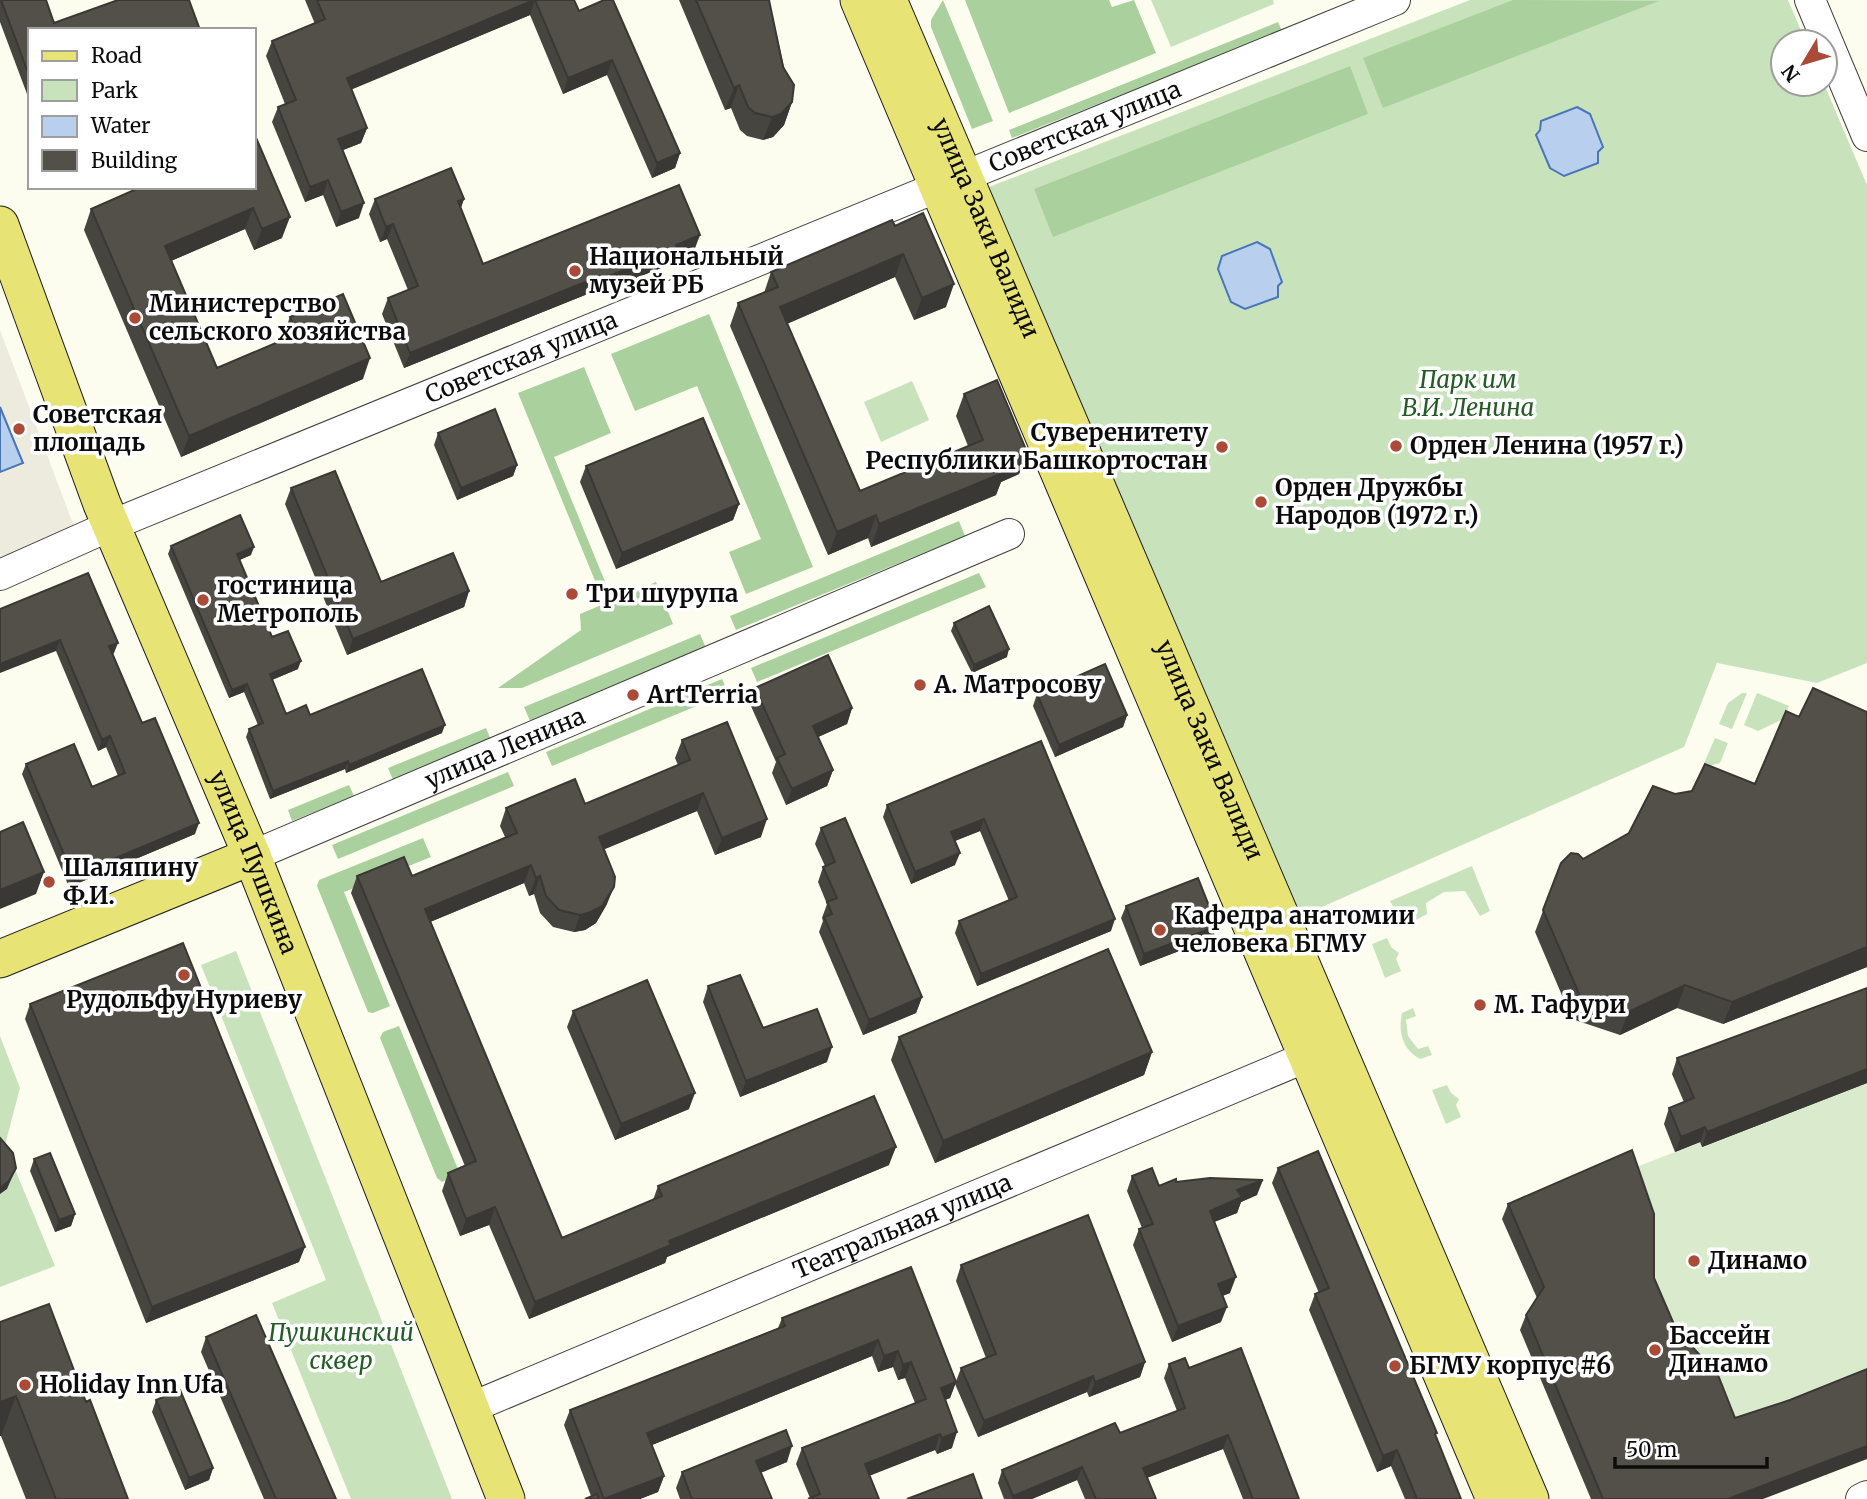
<svg xmlns="http://www.w3.org/2000/svg" width="1867" height="1499" font-family="Merriweather,serif">
	<rect width="100%" height="100%" fill="#fcfdee"/>
	<!-- green -->
	<path fill="#c8e3bc" d="M1151,0h122l1,4 -103,43z
		M1470,0h318l18,42h-23v42h41l43,101v478l-50,20 -100,-20 -33,84 -396,175 -299,-735z
		M912,381l17,39 -48,22 -17,-40z
		M1742,693h5l-15,36 -13,-5 9,-21z
		M1757,693l32,13 -6,13 -25,12 -14,-6z
		M1715,738l13,5 -8,20 -18,5z
		M1472,866l18,45 -10,5 -15,-25 -21,1 -18,11 1,11 -11,6 -20,-8 -6,-11z
		M1387,938l4,9 8,6 -3,6 5,12 -16,7 -13,-34z
		M236,951l216,548h-101l-79,-196 54,-23 -125,-315z
		M1413,1008l3,8 -10,4 2,16 10,13 10,-3 4,9 -12,4c-18,-10 -22,-27 -18,-46z
		M0,1036l20,52 -15,57 50,121 -55,21z
		M1447,1085l4,8 8,6 -3,6 5,12 -15,7 -14,-34z"/>
	<!-- forest -->
	<path fill="#aad19d" d="M943,0l50,121 -21,8 -41,-102v-7z
		M965,0h144l3,7 22,-7 22,53 -147,60z
		M1513,0l146,1 -276,107 -20,-50z
		M1278,22l4,9 -270,107 -3,-8z
		M1350,66l18,48 -315,123 -19,-48z
		M709,314l104,253 -67,27 -17,-42 32,-13 -64,-153 -62,25 -24,-57z
		M584,367l27,66 -57,24 52,127 -8,4 -80,-195z
		M959,521l6,15 -229,94 -6,-14z
		M979,573l7,14 -229,95 -6,-14z
		M656,582l17,42 -151,64h-24l83,-58 -1,-16z
		M700,634l6,14 -176,73 -6,-14z
		M722,679l6,14 -176,73 -6,-14z
		M486,728l5,12 -98,40 -5,-12z
		M508,772l6,14 -176,73 -6,-14z
		M349,785l5,11 -62,25 -4,-11z
		M423,838l8,19 -87,35 46,114 -17,7 -5,-1 -51,-126 2,-6z
		M399,1026l61,148 -18,8 -5,-4 -57,-140 3,-6z"/>
	<!-- pitch -->
	<path fill="#daebcd" d="M1867,1002v457l-104,40h-172l-71,-169 19,-28 -37,-83 173,-67 -11,-28 24,-10 -16,-40z"/>
	<!-- plaza -->
	<path fill="#ecebde" d="M0,330l75,199 -75,33z"/>
	<!-- water -->
	<path fill="#b9cfee" stroke="#4a75bb" stroke-width="2" d="M1577,107l13,7 13,33 -5,5v11l-34,13 -14,-8 -14,-33 4,-5 1,-9z
		M1257,242l13,7 12,33 -4,4v11l-33,12 -14,-7 -13,-33 4,-13z
		M0,407l23,56 -23,9z"/>
	<g fill="none" stroke-linecap="round" stroke-linejoin="round">
		<defs>
			<g id="minor">
				<path d="M1810,0l57,136"/>
				<path id="s1" d="M0,575l112,-50 1283,-525"/>
				<path id="s2" d="M252,856l757,-322"/>
				<path id="s3" d="M470,1408l858,-360"/>
				<path d="M1861,1499l6,-3"/>
			</g>
			<g id="major">
				<path d="M859,0l636,1499"/>
				<path id="s4" d="M888,0l642,1499"/>
				<path id="s5" d="M0,225l102,279 150,352 254,643"/>
				<path d="M0,959l252,-103"/>
			</g>
		</defs>
		<!-- minor casing -->
		<use href="#minor" stroke="#3f3f3f" stroke-width="32"/>
		<!-- major casing -->
		<use href="#major" stroke="#1d1d1d" stroke-width="39"/>
		<!-- minor -->
		<use href="#minor" stroke="#fff" stroke-width="30"/>
		<!-- major -->
		<use href="#major" stroke="#e7e374" stroke-width="37"/>
	</g>
	<!-- wall -->
	<path fill="#474540" d="M0,0h46l8,23 136,-21 -160,28v72l-30,-80z
		M305,0h269l5,11 101,142 -5,15 -23,10 -45,-103 -44,19 -33,-79 -179,74 16,39 -6,15 -18,7 16,68 -23,9 -13,-32 -18,7 -33,-80 6,-15 7,-3 -19,-48 6,-15 43,-17z
		M679,0h90l23,102 -8,23 -11,12 -10,3 -16,-4 -7,-6 -9,-22 -6,2z
		M254,187l28,51 -28,12 -9,-21 -74,32 46,107 66,-28 -1,-2 8,-21 73,62 -182,78 -97,-227 7,-21z
		M375,199h89l-3,9 22,56 211,-13 -21,8 -2,5 -75,30 -1,-3 -191,77 -22,-54 6,-16 20,-8 -21,-51 -7,3 -11,-28z
		M895,226l51,81 -32,13 -19,-43 -108,47 73,167 108,-45 -12,-30 8,-22 63,58 -8,22 -18,8 -5,13 -125,52 -3,-9 -40,17 -98,-229 8,-23 26,-10 7,-21z
		M438,433l79,32 -4,11 -56,24 -23,-55z
		M586,466l153,38 -6,16 -117,49 -36,-87z
		M291,488l90,94 88,9 -5,16 -117,48 -62,-151z
		M171,546l80,9 -11,5 32,77 26,32 -26,11 14,34 24,1 132,18 -96,40 -1,-4 -75,30 -24,-62 3,-8 9,-4 -14,-33 -15,6 -61,-144z
		M0,609l114,44 -1,1 29,69 53,111 -126,53 -47,-113 4,-10 66,23 26,-11 -12,-29 -8,4 -42,-100z
		M954,623l53,34 -35,16 -21,-42z
		M755,688l97,20 -5,16 -29,13 15,33 -6,16 -41,19 -14,-32 4,-11 -26,-58z
		M1037,694l90,21 -4,12 -68,30 -22,-51z
		M1867,712v255l-144,57 -46,-16 -57,27 -48,-16 -37,-87 26,-69 22,-4 46,-26 46,-39 80,-10 44,-67z
		M682,740l79,97 -46,18 -18,-44 -93,38 3,55 -11,19 -11,7 -11,2 -21,-5 -13,-14 -6,-19 -5,2 -5,-13 -94,39 132,316 91,-38 5,-14 231,-21 -222,92 -2,6 -136,56 -40,-94 -29,11 -18,-45 6,-18 17,-7 -114,-273 6,-17h55l93,-39 -5,-11 6,-18 79,-4 93,-39 -3,-7z
		M1041,741l70,190 -134,55 -22,-53 4,-12 50,-20 -29,-70 -25,10v24l-44,19 -28,-67 4,-12z
		M821,828l101,169 -6,16 -53,22 -44,-103 4,-11 -1,-3 5,-14 -9,-22 5,-15 2,-1 -10,-22z
		M1126,906l87,32 -73,28 -19,-48z
		M708,986l55,42 64,34 -87,35 -37,-95z
		M1867,988v95l-165,64 -2,-5 -25,10 -11,-28 5,-16 15,-6 -12,-28 5,-16z
		M30,1004l269,258 -153,61 -121,-304z
		M573,1011l116,98 -74,31 -48,-113z
		M899,1037l253,15 -8,23 -209,88 -44,-103z
		M34,1159l41,55 -4,12 -16,6 -25,-61z
		M1278,1168l158,269 25,62h-56l-14,-33 -14,6 -68,-162 6,-16 4,-1 -47,-110z
		M1132,1176l27,10 17,-4 81,13 -16,7 -4,11 -23,9 16,71 -8,3 -1,26 -49,20 -39,-97 6,-16 3,-1 -15,-37z
		M1508,1204l146,74 22,51 87,170h-172l-71,-169 6,-15 11,-17 -35,-79z
		M961,1265l184,97 -5,15 -51,20 -2,-5 -109,45 -23,-53 6,-16 25,-10 -30,-77z
		M911,1267l45,115 -6,16 -5,2 7,48 -15,6 -2,-4 -125,48 -14,-34 6,-16 113,-45 -10,-25 -7,2 -5,-13 -15,5 -6,-16 -220,89 12,31 -6,16 -18,7h-55l6,-3 -27,-71 6,-15 208,-82 4,-10z
		M0,1322l86,80 42,97h-102l-25,-63h-1z
		M206,1337l130,162h-72l-63,-147z
		M1169,1364l20,4 110,131h-56l-20,-50 -76,29 9,21h-71l-8,-19 -45,19h-28l-6,-16 4,-13 118,-37 57,-22 -13,-33z
		M156,1400l57,68 -4,12 -24,10 -33,-78z
		M787,1462l-26,10 11,27h-92l-4,-11 6,-16z"/>
	<!-- shaded-wall -->
	<path fill="#3a3834" d="M535,0l-5,15 -189,79 6,-16z
		M612,60l-5,15 -44,19 5,-16z
		M739,85l-8,23 -6,2 9,-22z
		M792,102l-8,23 -11,12 -10,3 9,-23z
		M367,128l-6,15 -28,11 5,-15z
		M680,153l-5,15 -23,10 5,-15z
		M328,180l-5,15 -18,7 5,-15z
		M464,199l-6,15v-13z
		M364,203l-5,15 -23,9 5,-15z
		M253,208l-8,21 -88,38 8,-21z
		M290,217l-8,21 -28,12 8,-21z
		M393,224l-6,15 -7,3 6,-15z
		M700,235l-6,16 -21,8 -2,5 -75,30 6,-15 74,-34z
		M903,254l-8,23 -123,53 8,-23z
		M600,276l-5,15 -191,77 6,-15z
		M954,284l-8,23 -32,13 8,-22z
		M370,358l-7,21 -182,78 8,-21z
		M1027,452l-8,22 -18,8 -5,13 -125,52 8,-23 122,-61z
		M517,465l-4,11 -56,24 4,-12z
		M739,504l-6,16 -117,49 6,-16z
		M876,515l-8,23 -40,17 9,-23z
		M254,547l-3,8 -17,7 3,-8z
		M469,591l-5,16 -117,48 6,-16z
		M60,640l-4,11 -56,22v-9z
		M118,643l-4,10 -9,4 4,-11z
		M1009,649l-2,8 -35,16 2,-8z
		M301,661l-3,8 -31,13 3,-8z
		M247,684l-3,8 -15,6 3,-8z
		M852,708l-5,16 -40,18 6,-16z
		M1127,715l-4,12 -68,30 4,-12z
		M445,725l-3,8 -96,40 3,-8z
		M110,736l-4,11 -8,4 4,-11z
		M348,761l-3,8 -75,30 3,-8z
		M833,770l-6,16 -41,19 6,-16z
		M703,793l-6,18 -104,43 6,-17z
		M767,819l-6,18 -46,18 7,-17z
		M984,819l-4,12 -33,13 4,-12z
		M199,823l-4,11 -126,53 4,-11z
		M960,853l-5,12 -44,19 4,-12z
		M531,865l-7,18 -106,44 7,-18z
		M44,872l-8,22 -36,15v-19z
		M540,876l-6,18 -5,2 7,-18z
		M614,887l-7,17 -11,19 -11,7 -11,2 6,-17z
		M1115,919l-4,12 -134,55 4,-12z
		M1217,926l-4,12 -73,28 4,-12z
		M1867,947v20l-144,57 9,-22z
		M1685,985l-8,23 -57,27 8,-23z
		M922,997l-6,16 -53,22 6,-15z
		M832,1047l-5,15 -87,35 6,-16z
		M1152,1052l-8,23 -209,88 8,-22z
		M1867,1069v14l-165,64 5,-15z
		M695,1093l-6,16 -74,31 6,-16z
		M1705,1127l-5,15 -25,10 6,-15z
		M896,1147l-7,18 -222,92 -2,6 -136,56 6,-17 134,-61z
		M16,1168l-9,21 -7,5v-6z
		M1263,1180l-6,15 -16,7 -4,11 -33,13 6,-15 27,-21z
		M495,1207l-6,18 -29,11 6,-17z
		M75,1214l-4,12 -16,6 4,-12z
		M305,1247l-6,15 -153,61 6,-16z
		M1236,1277l-6,16 -18,7 6,-16z
		M1227,1307l-6,15 -49,20 6,-16z
		M878,1340l-6,16 -230,93 5,-16z
		M898,1351l-5,16 -15,5 6,-16z
		M911,1362l-6,16 -7,2 5,-15z
		M1145,1362l-5,15 -51,20 6,-15z
		M1093,1376l-6,16 -109,45 6,-16z
		M956,1382l-6,16 -15,6 6,-16z
		M16,1396l-15,40h-1v-34z
		M957,1432l-5,16 -15,6 5,-16z
		M940,1434l-5,16 -76,30 6,-16z
		M1228,1435l-5,14 -85,32 5,-13z
		M792,1446l-5,16 -36,15 5,-16z
		M1867,1446v13l-104,40h-35z
		M1397,1450l-6,16 -14,6 6,-16z
		M1082,1467l-5,13 -45,19h-20l1,-3z
		M213,1468l-4,12 -24,10 4,-12z
		M664,1476l-6,16 -18,7h-35z"/>
	<!-- building -->
	<path fill="#53504a" stroke="#3a3834" stroke-width="2" d="M1,0h45l8,23 64,-23h71l11,30h-170v48z
		M317,0h217l-187,78 20,50 -29,11 26,64 -23,9 -13,-32 -18,7 -32,-80 18,-7 -24,-59 53,-22z
		M535,0h39l5,11 25,-11h9l67,153 -23,10 -45,-103 -44,18z
		M696,0h73l14,67 11,18 -2,17 -11,12 -9,3 -17,-4 -7,-6 -9,-22 -5,3z
		M254,133l36,84 -28,12 -9,-21 -88,38 52,122 80,-34 -7,-17 53,-23 27,64 -181,78 -98,-227 50,-22h113z
		M451,168l13,31 -6,2 25,63 196,-79 21,50 -24,10 1,3 -75,31 -2,-3 -190,77 -22,-55 30,-12 -25,-62 -7,3 -11,-28z
		M923,213l31,71 -32,14 -19,-44 -123,53 80,184 123,-51 -19,-46 33,-14 30,72 -26,11 4,9 -126,52 -3,-9 -39,17 -99,-229 40,-16 -7,-15 121,-52 3,6z
		M495,409l22,56 -56,23 -23,-55z
		M703,418l36,86 -117,49 -36,-87z
		M335,471l46,111 72,-29 16,38 -116,48 -62,-151z
		M240,515l14,32 -17,7 35,83 16,-6 13,30 -31,13 16,40 20,-9 4,10 112,-46 23,56 -96,40 -1,-4 -75,30 -24,-62 14,-6 -16,-39 -15,6 -61,-144z
		M88,573l30,70 -9,3 33,77 13,-5 44,105 -126,53 -47,-112 48,-20 18,43 33,-14 -15,-37 -8,4 -42,-100 -60,24v-55z
		M989,606l20,43 -35,16 -20,-42z
		M828,655l24,53 -39,18 20,44 -41,19 -15,-31 8,-4 -30,-66z
		M1105,664l22,51 -68,30 -22,-51z
		M1813,688l54,24v235l-135,55 -47,-17 -57,27 -48,-16 -37,-86 18,-47 10,-10 7,1 5,5 46,-26 24,-47 22,8 17,-3 13,-27 50,20 31,-73 13,6z
		M727,722l40,97 -45,19 -19,-45 -104,44 16,40 -1,10 -12,19 -11,6 -11,3 -21,-5 -13,-14 -6,-20 -4,2 -5,-13 -106,44 137,329 100,-42 -4,-10 216,-90 22,51 -227,94 2,4 -136,57 -40,-95 -29,12 -18,-46 28,-12 -119,-285 47,-19 8,19 105,-43 -11,-25 69,-29 10,25 105,-44 -8,-20z
		M1041,741l74,178 -134,55 -22,-53 58,-24 -33,-78 -33,13 9,21 -45,19 -28,-67z
		M845,818l77,179 -53,23 -45,-103 8,-3 -5,-12 10,-4 -14,-31 12,-5 -14,-34z
		M23,822l21,50 -44,18v-58z
		M1198,878l19,48 -73,28 -18,-48z
		M183,943l122,304 -153,60 -122,-303z
		M1108,949l44,103 -209,89 -44,-104z
		M740,975l23,53 54,-19 15,38 -86,34 -38,-95z
		M647,980l48,113 -74,31 -48,-113z
		M1867,988v81l-160,63 -2,-5 -24,10 -12,-29 25,-10 -17,-40z
		M0,1138l13,15 3,15 -7,13 -9,7z
		M1632,1150l22,64v64l22,51 42,46 17,43 55,-18 77,-31v77l-139,53h-125l-77,-184 18,-28 -36,-83z
		M1318,1151l119,282 -2,1 26,65h-44l-20,-49 -14,6 -68,-162 14,-6 -51,-120z
		M50,1153l25,61 -16,6 -25,-61z
		M1152,1168l7,18 17,-7v3l34,-4 53,2 -26,10 5,7 -32,14 26,66 -18,7 9,23 -49,19 -39,-97 14,-5 -21,-48z
		M1088,1215l57,147 -50,20 -2,-6 -109,45 -23,-53 35,-14 -35,-89z
		M911,1267l45,115 -15,6 16,44 -15,6 -2,-4 -75,30 14,35h-71l12,-5 -18,-46 124,-49 -15,-37 -8,3 -5,-14 -14,5 -6,-16 -231,93 17,43 -60,23 -34,-89 215,-84 -3,-8z
		M49,1304l37,98 4,-2 38,99h-72l-40,-103 -16,6v-80z
		M256,1315l80,184h-60l-70,-162z
		M1241,1348l58,151h-46l-25,-64 -85,33 13,31h-60l-14,-32 -69,29 -11,-26 113,-47 5,10 65,-25 -16,-44 16,-6 4,10z
		M180,1390l33,78 -24,10 -33,-78z
		M786,1430l6,16 -36,15 16,38h-80l-10,-27z
		M973,1474l9,25h-75z
		M597,1494l2,5h-14z"/>
	<!-- markers -->
	<g fill="#aa4a37" stroke="#fff" stroke-width="2.5">
		<circle cx="575" cy="271" r="7"/>
		<circle cx="135" cy="318" r="7"/>
		<circle cx="19" cy="429" r="7"/>
		<circle cx="1396" cy="446" r="7"/>
		<circle cx="1222" cy="447" r="7"/>
		<circle cx="1261" cy="502" r="7"/>
		<circle cx="572" cy="594" r="7"/>
		<circle cx="203" cy="600" r="7"/>
		<circle cx="920" cy="685" r="7"/>
		<circle cx="633" cy="695" r="7"/>
		<circle cx="49" cy="882" r="7"/>
		<circle cx="1160" cy="930" r="7"/>
		<circle cx="184" cy="975" r="7"/>
		<circle cx="1480" cy="1005" r="7"/>
		<circle cx="1694" cy="1261" r="7"/>
		<circle cx="1655" cy="1350" r="7"/>
		<circle cx="1395" cy="1366" r="7"/>
		<circle cx="25" cy="1385" r="7"/>
	</g>
	<g text-anchor="middle" stroke-width="7" stroke-linejoin="round" paint-order="stroke">
		<!-- street labels -->
		<g font-size="24" fill="#0c0c0c" stroke="#fff">
			<text dy="8" stroke="none"><textPath href="#s1" startOffset="1174">Советская улица</textPath></text>
			<text dy="8" stroke="none"><textPath href="#s4" startOffset="248">улица Заки Валиди</textPath></text>
			<text dy="8" stroke="none"><textPath href="#s1" startOffset="565">Советская улица</textPath></text>
			<text dy="8" stroke="none"><textPath href="#s2" startOffset="275">улица Ленина</textPath></text>
			<text dy="8" stroke="none"><textPath href="#s4" startOffset="816">улица Заки Валиди</textPath></text>
			<text dy="8" stroke="none"><textPath href="#s5" startOffset="686">улица Пушкина</textPath></text>
			<text dy="8" stroke="none"><textPath href="#s3" startOffset="469">Театральная улица</textPath></text>
		</g>
		<!-- poi labels -->
		<g font-size="24" font-weight="bold" fill="#0c0c0c" stroke="#fff" text-anchor="start">
			<text x="589" y="265">Национальный<tspan x="589" dy="28">музей РБ</tspan></text>
			<text x="149" y="312">Министерство<tspan x="149" dy="28">сельского хозяйства</tspan></text>
			<text x="33" y="423">Советская<tspan x="33" dy="28">площадь</tspan></text>
			<text x="1208" y="441" text-anchor="end">Суверенитету<tspan x="1208" dy="28">Республики Башкортостан</tspan></text>
			<text x="1410" y="454">Орден Ленина (1957 г.)</text>
			<text x="1275" y="496">Орден Дружбы<tspan x="1275" dy="28">Народов (1972 г.)</tspan></text>
			<text x="217" y="594">гостиница<tspan x="217" dy="28">Метрополь</tspan></text>
			<text x="586" y="602">Три шурупа</text>
			<text x="934" y="693">А. Матросову</text>
			<text x="647" y="703">ArtTerria</text>
			<text x="63" y="876">Шаляпину<tspan x="63" dy="28">Ф.И.</tspan></text>
			<text x="1174" y="924">Кафедра анатомии<tspan x="1174" dy="28">человека БГМУ</tspan></text>
			<text x="184" y="1008" text-anchor="middle">Рудольфу Нуриеву</text>
			<text x="1494" y="1013">М. Гафури</text>
			<text x="1708" y="1269">Динамо</text>
			<text x="1669" y="1344">Бассейн<tspan x="1669" dy="28">Динамо</tspan></text>
			<text x="1409" y="1374">БГМУ корпус #6</text>
			<text x="39" y="1393">Holiday Inn Ufa</text>
		</g>
		<!-- park labels -->
		<g font-size="24" font-style="italic" fill="#255b26" stroke="#fff">
			<text x="1468" y="388">Парк им<tspan x="1468" dy="28">В.И. Ленина</tspan></text>
			<text x="341" y="1341">Пушкинский<tspan x="341" dy="28">сквер</tspan></text>
		</g>
	</g>
	<!-- legend -->
	<rect x="28" y="28" width="228" height="161" fill="#ffffff" stroke="#9e9e9e" stroke-width="2"/>
	<rect x="42" y="51" width="35" height="10" fill="#e7e374" stroke="#9e9e9e" stroke-width="2"/>
	<text x="91" y="63" font-size="21" fill="#0c0c0c">Road</text>
	<rect x="42" y="80" width="35" height="21" fill="#c8e3bc" stroke="#9e9e9e" stroke-width="2"/>
	<text x="91" y="98" font-size="21" fill="#0c0c0c">Park</text>
	<rect x="42" y="116" width="35" height="21" fill="#b9cfee" stroke="#9e9e9e" stroke-width="2"/>
	<text x="91" y="133" font-size="21" fill="#0c0c0c">Water</text>
	<rect x="42" y="150" width="35" height="21" fill="#53504a" stroke="#9e9e9e" stroke-width="2"/>
	<text x="91" y="168" font-size="21" fill="#0c0c0c">Building</text>
	<!-- north arrow -->
	<g transform="translate(1804 63) rotate(232)"><circle r="33" fill="#ffffff" stroke="#9e9e9e" stroke-width="2"/>
	<path d="M0-5L12 26L0 18L-12 26Z" fill="#aa4a37"/>
	<text y="-10" font-size="19" font-weight="bold" text-anchor="middle" fill="#0c0c0c">N</text>
	</g>
	<!-- scale -->
	<path d="M1615 1457v10h152v-10" fill="none" stroke="#0c0c0c" stroke-width="3.5"/>
	<text x="1626" y="1457" font-size="21" fill="#0c0c0c" stroke="#ffffff" stroke-width="5" paint-order="stroke">50 m</text>
</svg>
